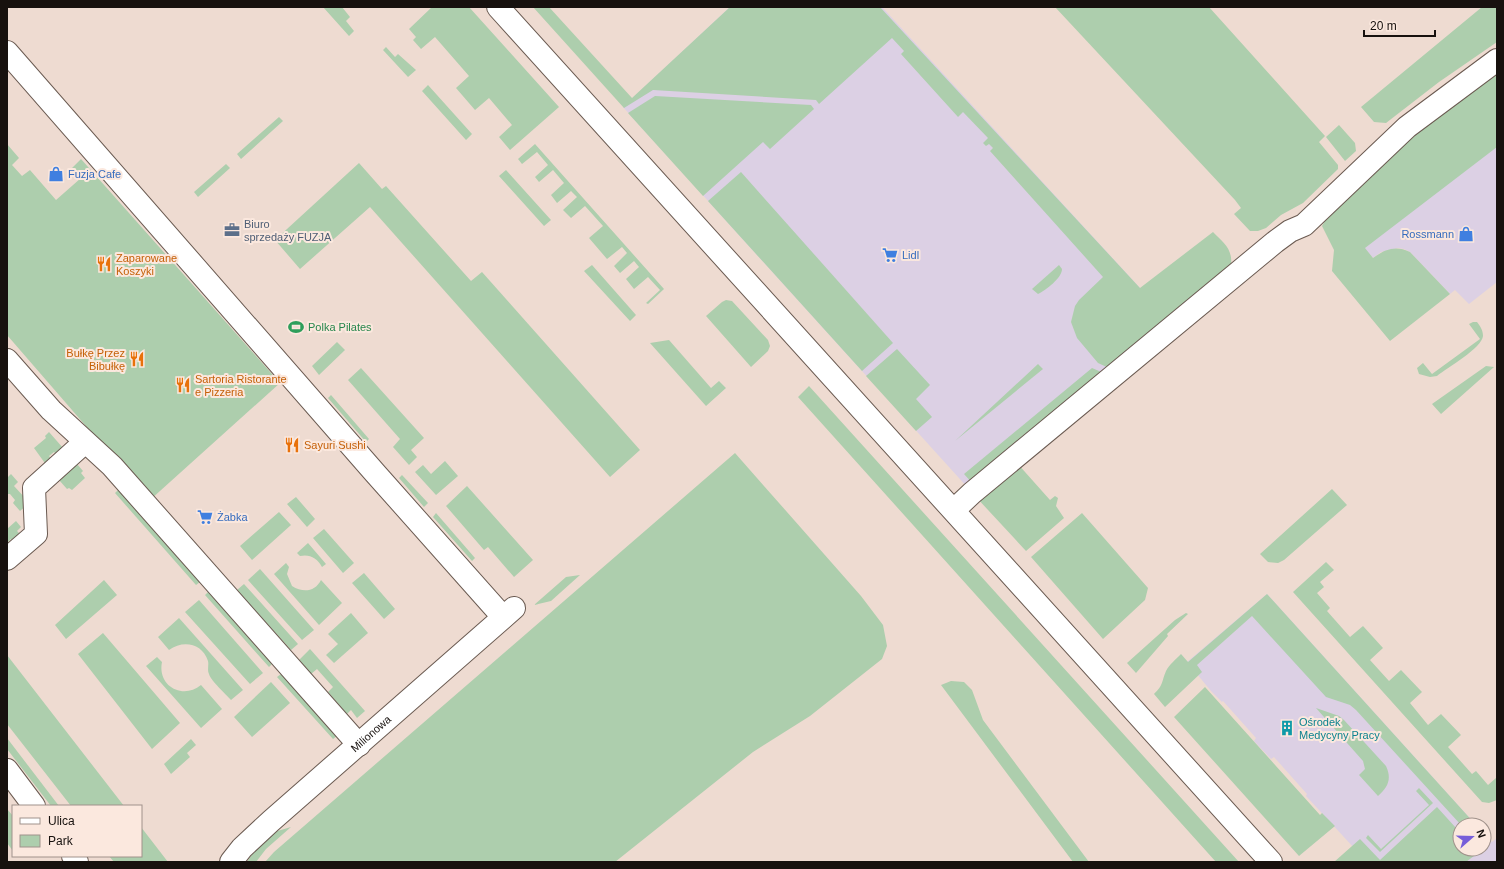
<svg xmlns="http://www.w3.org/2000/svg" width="1504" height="869" font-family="Arial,sans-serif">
	<rect width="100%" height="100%" fill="#eedbd1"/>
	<!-- commercial -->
	<path fill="#dcd0e4" d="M730,7h152l258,281 25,36 -197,164 -345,-381z
		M1497,140v142l-28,22 -14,-14 -5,4 -40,-42 -6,-3 -6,-1 -17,4 -8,6 -9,-10 56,-43z
		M1267,594l209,231h-16v24h24v-16l8,9 5,-4v24h-130l-61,-66 1,-2 -33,-37 -3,2 -17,-18 2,-3 -33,-37 -1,1 -11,-11 -24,-29z"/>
	<!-- green -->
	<path fill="#adcead" d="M323,7h19l8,10 -4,4 8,10 -5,5z
		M432,7h37l90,100 -49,43 -11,-13 13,-12 -23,-27 -14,12 -19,-22 13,-12 -34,-39 -14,12 -8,-9 3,-3 -7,-8z
		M533,7h16l83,91 98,-91h150l260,281 73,-56c10,10 20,17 18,33l-120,104 -13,-6 -21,-25 -6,-16 4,-16 4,-6 24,-23 -113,-126 3,-3 -4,-4 -3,2 -3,-3 5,-5 -25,-26 -5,5 -57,-63 3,-3 -12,-13 -73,66 -3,-4 -163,-10 -29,18z
		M1055,7h154l116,129 -6,6 19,23v4l-35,34 -22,12 -15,13 -8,3h-8l-16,-17 7,-6 -6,-8z
		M1482,7h15v35l-58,40 -53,41 -12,-1 -13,-15z
		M386,47l9,10 3,-3 18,16 -8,7 -25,-27z
		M1497,71v76l-132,101 8,10c12,-9 23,-13 37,-6l40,42 -60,47 -58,-70 2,-21 -12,-24 3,-5 75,-74 35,-30z
		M428,85l44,49 -6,6 -44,-49z
		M655,96l156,9 3,4 -44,40 -7,-7 -60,54 -75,-83z
		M279,117l4,4 -42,38 -4,-5z
		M1339,125l16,18 1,8 -11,10 -19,-24z
		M7,144l12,14 -7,7 10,11 8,-6 26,30 25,-22 -9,-10 9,-9 199,224 -130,117 -143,-165z
		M535,144l129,145 -16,15 -2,-1 14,-13 -12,-13 -14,12 -8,-10 13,-12 -5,-6 -14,12 -6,-7 13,-13 -5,-6 -15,12 -18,-21 14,-12 -18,-20 -14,12 -8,-8 14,-13 -6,-6 -14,12 -6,-8 13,-12 -11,-13 -14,12 -4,-5 13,-12 -11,-13 -15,12 -4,-5z
		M359,163l23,26 4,-3 85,95 11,-9 158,178 -30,27 -240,-270 -70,62 -25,-29z
		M226,164l4,4 -32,29 -4,-5z
		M506,170l45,50 -7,6 -45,-50z
		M741,172l152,171 -31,28 -154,-170z
		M592,265l44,50 -6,6 -46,-50z
		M1059,265l3,4c0,9 -16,21 -24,25l-6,-5z
		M726,300l6,1 36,39 2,6 -2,5 -17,16 -45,-51 16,-14z
		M1473,322h4c3,4 6,8 6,14 -1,12 -36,32 -46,40l-7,1 -11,-3 -2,-6 6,-5 9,11 48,-35 -11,-15z
		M669,340l42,48 8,-7 7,7 -20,18 -56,-63z
		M337,342l8,8 -26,25 -7,-9z
		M897,349l33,36 -14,14 16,18 -16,14 -50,-55z
		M1038,364l5,5 -88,72z
		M1486,366l8,1 -53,47 -9,-10z
		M361,368l63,70 -13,12 6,7 -8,8 -16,-18 7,-8 -52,-59z
		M1092,368l14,6 -133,110 -9,-10z
		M809,386l430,476h-23l-418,-465z
		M331,395l38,44 -3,3 -38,-44z
		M49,432l14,16 -7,6 -2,-2 -5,4 4,5 -6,5 -13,-18 12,-10 -1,-2z
		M735,453l126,143 22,29 4,21 -5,13 -72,57 -57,36 -138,110h-350l9,-10z
		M445,461l13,15 -22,19 -21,-23 8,-7 8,9z
		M1017,463l33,37 5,-4 3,2 -2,8 8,12 -38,33 -50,-54z
		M77,464l6,7 -2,2 4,5 -13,12 -3,-2 -2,1 -8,-9z
		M11,474l7,8 -4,4 12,13 1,6 -7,6 -7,-8 2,-3 -5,-6h-3v-16z
		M402,475l26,28 -4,4 -25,-29z
		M467,486l66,74 -19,17 -26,-30 -4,3 -38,-44z
		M1332,489l15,16 -63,55 -6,3 -10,-1 -8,-8z
		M118,490l82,92 -4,3 -81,-92z
		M296,497l19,22 -8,8 -20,-23z
		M279,512l12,13 -39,35 -12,-14z
		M436,513l39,45 -3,3 -39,-44z
		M1082,513l66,75 -3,12 -42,39 -72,-82z
		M16,521l5,6 -4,4 3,3 -7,7 -2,-2 -4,4v-14z
		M324,529l30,34 -11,10 -30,-35z
		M308,543l18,21 -4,3c-5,-9 -12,-13 -22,-11l-3,-3z
		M1326,562l8,8 -14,12 4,5 -7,6 13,15 -3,3 23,26 13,-11 20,22 -13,12 19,21 12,-11 21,22 -12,11 18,22 13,-11 20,21 -13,12 24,27 4,-3 12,14 8,-7 1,22 -8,3 -7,-1 -189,-210z
		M286,563l3,4 -2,7 5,12c11,7 23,6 29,-6l21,23 -23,22 -45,-51z
		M260,569l54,61 -12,10 -54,-60z
		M364,573l31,36 -11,10 -32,-36z
		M580,575l-29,26 -17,4 32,-28z
		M104,580l13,15 -51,44 -11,-14z
		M244,584l54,60 -7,6 -54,-60z
		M208,592l64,72 -3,3 -64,-72z
		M1267,594l209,231h-15l-105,-115 -6,-5 -24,-8 -74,-81 -55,49 5,7 -37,35 -11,-13c10,-10 7,-11 12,-23 3,-6 10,-12 15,-17l7,8z
		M199,600l64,73 -13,11 -65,-72z
		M351,613l17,20 -34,30 -8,-8 12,-11 -10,-10z
		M1186,613l2,1 -21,20 1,2 -32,37 -9,-10 48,-43z
		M179,618l64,72 -12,10c-5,-6 -20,-19 -22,-26 -2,-4 0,-9 -1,-13 -6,-18 -25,-21 -39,-11l-11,-13z
		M103,633l77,90 -28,26 -74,-95z
		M310,649l55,62 -8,7 -6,-8 -4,4 -19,-22 5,-5 -16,-18 -6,5 -12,-14z
		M7,655l117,151h-53l-64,-82z
		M157,657l5,5c-5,24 21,38 39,23l21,24 -21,19 -55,-62z
		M281,674l56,62 -4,3 -56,-62z
		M951,681l13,1 8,8 11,30 106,142h-16l-132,-177z
		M271,682l19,21 -38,34 -18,-20z
		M1205,687l115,128 2,-2 13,13 -36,30 -125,-139z
		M1316,708l23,8 5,4 42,46c6,13 2,21 -8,30l-19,-21 6,-6 -2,-8z
		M7,738l52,68h-8l-44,-57z
		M191,739l5,6 -9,8 3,4 -19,17 -7,-10z
		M1419,788l14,15 -53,49 -14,-14 2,-3 13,14 48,-44 -13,-14z
		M1437,807l19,21 -2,6 6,10v5h23l-17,13h-132l26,-23 20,21z
		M7,809l6,7v35l-6,-8z
		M141,827l27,35h-54l-5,-6h32z
		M291,827l-25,22 -10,13h-9l7,-11 20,-19z"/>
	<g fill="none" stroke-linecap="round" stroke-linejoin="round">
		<defs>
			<g id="minor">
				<path d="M498,7l773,855"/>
				<path d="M7,52l368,421 128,144"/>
				<path d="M7,360l44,50 61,56 247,279"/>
				<path d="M954,510l18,-17 303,-251 15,-11 14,-6 103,-98 90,-67"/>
				<path d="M7,559l29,-25 -2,-46 51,-46"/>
				<path d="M7,770l27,36"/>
				<path d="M73,856l4,6"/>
				<path id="s1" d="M231,862l11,-14 29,-27 243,-213"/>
			</g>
		</defs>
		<!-- minor casing -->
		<use href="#minor" stroke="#6a5a51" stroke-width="24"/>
		<!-- minor -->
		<use href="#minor" stroke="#fff" stroke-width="22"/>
	</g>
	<!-- icons -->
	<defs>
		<symbol id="shop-bare" viewBox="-9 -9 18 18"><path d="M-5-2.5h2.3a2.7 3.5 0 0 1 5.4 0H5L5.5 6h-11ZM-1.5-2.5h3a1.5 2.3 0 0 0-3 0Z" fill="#3f7fe0" stroke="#fbe8de" stroke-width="2.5" paint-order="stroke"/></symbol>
		<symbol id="office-bare" viewBox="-9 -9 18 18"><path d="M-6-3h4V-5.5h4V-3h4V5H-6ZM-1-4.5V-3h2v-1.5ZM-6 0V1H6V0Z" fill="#5c6f8a" stroke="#fbe8de" stroke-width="2.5" paint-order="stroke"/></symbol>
		<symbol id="supermarket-bare" viewBox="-9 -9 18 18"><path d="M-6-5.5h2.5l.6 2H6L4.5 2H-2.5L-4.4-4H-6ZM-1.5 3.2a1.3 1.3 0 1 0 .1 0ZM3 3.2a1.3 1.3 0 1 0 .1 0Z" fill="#3f7fe0" stroke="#fbe8de" stroke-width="2.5" paint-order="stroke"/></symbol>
		<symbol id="restaurant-bare" viewBox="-9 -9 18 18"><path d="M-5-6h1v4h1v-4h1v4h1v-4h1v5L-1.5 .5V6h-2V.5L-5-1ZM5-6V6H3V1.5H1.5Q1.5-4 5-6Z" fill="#e8710a" stroke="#fbe8de" stroke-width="2.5" paint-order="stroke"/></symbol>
		<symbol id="stadium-bare" viewBox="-9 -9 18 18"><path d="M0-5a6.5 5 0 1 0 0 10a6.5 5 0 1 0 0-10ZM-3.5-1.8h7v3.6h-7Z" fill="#2e9e5b" stroke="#fbe8de" stroke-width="2.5" paint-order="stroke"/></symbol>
		<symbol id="building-bare" viewBox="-9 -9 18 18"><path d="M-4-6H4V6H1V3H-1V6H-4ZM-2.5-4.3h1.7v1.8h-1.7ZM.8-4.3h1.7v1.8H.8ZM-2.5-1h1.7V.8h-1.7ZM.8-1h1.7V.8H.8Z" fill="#0f9aa8" stroke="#fbe8de" stroke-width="2.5" paint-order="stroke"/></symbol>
	</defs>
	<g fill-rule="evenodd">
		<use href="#shop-bare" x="45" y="163" width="22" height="22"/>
		<use href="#office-bare" x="221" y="219" width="22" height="22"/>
		<use href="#shop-bare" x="1455" y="223" width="22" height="22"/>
		<use href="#supermarket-bare" x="879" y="244" width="22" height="22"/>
		<use href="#restaurant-bare" x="93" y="253" width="22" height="22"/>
		<use href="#stadium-bare" x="285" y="316" width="22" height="22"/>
		<use href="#restaurant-bare" x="126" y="348" width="22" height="22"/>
		<use href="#restaurant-bare" x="172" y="374" width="22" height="22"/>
		<use href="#restaurant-bare" x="281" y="434" width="22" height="22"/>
		<use href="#supermarket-bare" x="194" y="506" width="22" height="22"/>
		<use href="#building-bare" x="1276" y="717" width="22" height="22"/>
	</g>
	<g text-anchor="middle" stroke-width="4" stroke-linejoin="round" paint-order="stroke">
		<!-- shop labels -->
		<g font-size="11" fill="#366cbe" stroke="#fbe8de" text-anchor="start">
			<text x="68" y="178">Fuzja Cafe</text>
			<text x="1454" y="238" text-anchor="end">Rossmann</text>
			<text x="902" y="259">Lidl</text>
			<text x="217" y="521">Żabka</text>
		</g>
		<!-- service labels -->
		<g font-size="11" fill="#4e5e75" stroke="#fbe8de" text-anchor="start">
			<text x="244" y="228">Biuro<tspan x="244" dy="13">sprzedaży FUZJA</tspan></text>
		</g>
		<!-- food labels -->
		<g font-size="11" fill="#c56008" stroke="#fbe8de" text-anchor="start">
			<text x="116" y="262">Zaparowane<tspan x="116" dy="13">Koszyki</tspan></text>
			<text x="125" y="357" text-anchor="end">Bułkę Przez<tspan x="125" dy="13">Bibułkę</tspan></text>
			<text x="195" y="383">Sartoria Ristorante<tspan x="195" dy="13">e Pizzeria</tspan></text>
			<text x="304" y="449">Sayuri Sushi</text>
		</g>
		<!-- leisure labels -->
		<g font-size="11" fill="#27864d" stroke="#fbe8de" text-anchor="start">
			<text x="308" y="331">Polka Pilates</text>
		</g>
		<!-- culture labels -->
		<g font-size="11" fill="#0d838f" stroke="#fbe8de" text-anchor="start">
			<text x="1299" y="726">Ośrodek<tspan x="1299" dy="13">Medycyny Pracy</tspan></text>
		</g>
		<!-- street labels -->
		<g font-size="11" fill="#17110e" stroke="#fbe8de">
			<text dy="4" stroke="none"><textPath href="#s1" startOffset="190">Milionowa</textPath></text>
		</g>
	</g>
	<!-- border -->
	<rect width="1504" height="869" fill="none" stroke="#17110e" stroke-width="16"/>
	<!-- legend -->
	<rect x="12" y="805" width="130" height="52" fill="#fbe8de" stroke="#a0928b"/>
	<rect x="20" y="818" width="20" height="6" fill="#ffffff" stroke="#a0928b"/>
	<text x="48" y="825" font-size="12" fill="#17110e">Ulica</text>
	<rect x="20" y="835" width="20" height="12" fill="#adcead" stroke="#a0928b"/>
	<text x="48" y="845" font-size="12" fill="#17110e">Park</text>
	<!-- north arrow -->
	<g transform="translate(1472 837) rotate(70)"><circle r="19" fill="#fbe8de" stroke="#a0928b"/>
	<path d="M0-3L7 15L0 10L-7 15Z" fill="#775ed9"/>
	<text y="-6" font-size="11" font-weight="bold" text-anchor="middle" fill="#17110e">N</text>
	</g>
	<!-- scale -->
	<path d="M1364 30v6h71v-6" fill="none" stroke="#17110e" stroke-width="2"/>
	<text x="1370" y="30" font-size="12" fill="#17110e" stroke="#fbe8de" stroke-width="3" paint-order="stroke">20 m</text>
</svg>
